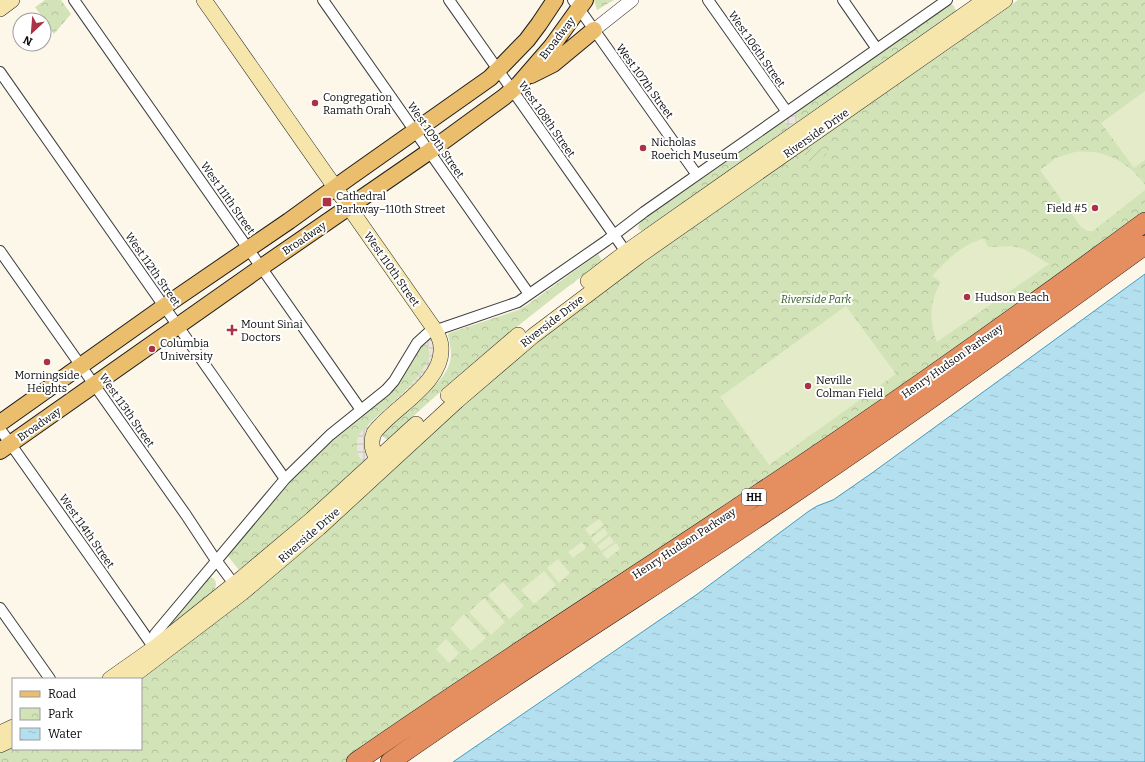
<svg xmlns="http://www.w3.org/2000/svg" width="1145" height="762" font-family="Bitter,serif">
	<defs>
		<pattern id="park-crowns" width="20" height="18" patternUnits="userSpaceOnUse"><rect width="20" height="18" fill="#d3e3b8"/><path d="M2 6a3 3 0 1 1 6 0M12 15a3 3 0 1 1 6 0" fill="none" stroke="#b4c19d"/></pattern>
		<pattern id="garden-furrows" width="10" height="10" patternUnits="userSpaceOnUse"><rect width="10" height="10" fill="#d3e3b8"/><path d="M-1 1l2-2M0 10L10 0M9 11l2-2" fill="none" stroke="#b4c19d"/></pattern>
		<pattern id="plaza-grid" width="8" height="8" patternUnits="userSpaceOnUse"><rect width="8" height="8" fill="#ebe5db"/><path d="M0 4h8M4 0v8" fill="none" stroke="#c8c3bb"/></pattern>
		<pattern id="water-ripples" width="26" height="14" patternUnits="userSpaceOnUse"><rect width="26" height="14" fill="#b4dfef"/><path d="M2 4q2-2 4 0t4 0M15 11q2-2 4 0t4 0" fill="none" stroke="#99becc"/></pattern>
	</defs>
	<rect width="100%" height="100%" fill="#fdf7ea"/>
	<!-- park -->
	<path fill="url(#park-crowns)" d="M45,0h16l10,14 -17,20 -19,-27z
		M594,0h20l-17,10z
		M1018,0h127v222l-789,540h-356v-10l13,-5v2h128v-69l104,-80 70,-60 194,-176 118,-91z
		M949,4l4,1 3,5 -1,3 -312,218 -4,-1 -1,-4 4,-7z
		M598,254l4,7c-74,55 -145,113 -212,177l-2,2 -5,-3 -1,-4c16,-14 61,-49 67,-68 4,-11 1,-20 -1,-30l1,-2 69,-23 9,-5z
		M424,343c26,16 -42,68 -53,79 -6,5 -10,14 -14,20l2,14 4,6 -51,48 -73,60 -12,-15 85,-100 63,-50 40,-54z
		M209,577c9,1 8,9 4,15l-42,34 -2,-4z"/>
	<!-- garden -->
	<path fill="url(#garden-furrows)" d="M819,143l8,11 -16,11 -7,-11z"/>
	<!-- pitch -->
	<path fill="#e3ebc9" d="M1145,91v69l-11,8 -33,-45z
		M1075,152c29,-3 53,9 70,33v5l-52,41h-6l-6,-4 -41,-57 16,-12z
		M984,238l4,9 24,-1 12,3 25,15 -112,78c-8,-20 -8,-41 4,-60l-9,-6c19,-20 26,-28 52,-38z
		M846,306l50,68 -127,91 -49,-68z
		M599,519l5,6 -14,11 -5,-7z
		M604,528l4,6 -13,10 -4,-6z
		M610,536l4,6 -13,9 -4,-5z
		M582,542l4,6 -13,10 -5,-6z
		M616,543l4,6 -13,10 -5,-6z
		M558,559l12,14 -11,10 -12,-15z
		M544,571l12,14 -22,19 -13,-14z
		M503,582l21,24 -15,13 -21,-24z
		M484,598l21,24 -14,13 -22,-23z
		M464,614l22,24 -15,13 -21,-23z
		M446,639l13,14 -10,10 -13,-14z"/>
	<!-- plaza -->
	<path fill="url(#plaza-grid)" d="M793,112l6,8 -11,7 -5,-8z
		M429,338h2l4,8 -4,19 -65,83 1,10 -4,4 -4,-6 -2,-6v-10l2,-6 50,-47 9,-10 11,-18 1,-9 -2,-4 -4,-3z"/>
	<!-- water -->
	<path fill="url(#water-ripples)" stroke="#439bbe" d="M1145,274v488h-692l243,-167 113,-84 8,-5 16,-6 39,-27z"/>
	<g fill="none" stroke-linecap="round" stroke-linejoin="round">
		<defs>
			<path id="minor" d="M74,0l287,410
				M323,0l206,294
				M449,0l177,252
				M573,0l124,175
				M708,0l79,112
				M843,0l34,49
				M0,72l285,407
				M0,251l186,264 27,41 21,28
				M0,429l101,143 53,76
				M0,608l50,71
				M154,648l1,-14 130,-155 45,-44 56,-45 8,-9 23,-38 11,-10 90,-31 88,-61 38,-29 303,-212"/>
			<path id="tertiary" d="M594,30l38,-30"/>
			<path id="secondary" d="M204,0l231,330c3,5 6,11 6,17 3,36 -49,61 -67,86 -5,12 0,24 9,33
				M0,9l12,-9
				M588,281l38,-29 359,-252
				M448,395l70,-60
				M110,679l44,-31 89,-71 69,-58 104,-95
				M129,679l113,-86 77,-65 138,-127 76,-65 106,-80 366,-256
				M0,733l13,-6
				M0,745l13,-6"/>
			<path id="primary" d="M531,75l22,-11 41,-34
				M0,423l172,-122 117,-80 58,-42 143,-101 37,-38 12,-16 16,-24
				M0,451l253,-178 177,-122 74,-54 15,-13 33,-38 33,-46"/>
			<path id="motorway" d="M356,762c133,-93 270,-179 404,-269 131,-87 259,-178 385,-271
				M390,762c119,-84 242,-161 364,-242 132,-88 262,-181 391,-275"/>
		</defs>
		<!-- minor casing -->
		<use href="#minor" stroke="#3e3e3e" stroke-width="12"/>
		<!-- tertiary casing -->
		<use href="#tertiary" stroke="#3e3e3e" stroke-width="14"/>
		<!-- secondary casing -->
		<use href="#secondary" stroke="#2d2d2d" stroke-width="16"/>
		<!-- primary casing -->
		<use href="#primary" stroke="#1c1c1c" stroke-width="18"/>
		<!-- motorway casing -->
		<use href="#motorway" stroke="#1c1c1c" stroke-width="20"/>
		<!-- minor -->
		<use href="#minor" stroke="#fff" stroke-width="10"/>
		<!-- tertiary -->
		<use href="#tertiary" stroke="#fff" stroke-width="13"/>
		<!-- secondary -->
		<use href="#secondary" stroke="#f6e6ac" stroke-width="15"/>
		<!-- primary -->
		<use href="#primary" stroke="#eabe6d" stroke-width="16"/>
		<!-- motorway -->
		<use href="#motorway" stroke="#e58e60" stroke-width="19"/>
	</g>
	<!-- markers -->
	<g fill="#ab3245" stroke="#fff" stroke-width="1.5">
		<circle cx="315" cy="103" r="4"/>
		<circle cx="643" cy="148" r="4"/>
		<rect x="322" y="197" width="10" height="10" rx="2"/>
		<circle cx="1095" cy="208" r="4"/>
		<circle cx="967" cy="297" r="4"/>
		<path d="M230 324h4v4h4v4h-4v4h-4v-4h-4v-4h4z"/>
		<circle cx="152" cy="349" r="4"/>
		<circle cx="47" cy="362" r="4"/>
		<circle cx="808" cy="386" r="4"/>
	</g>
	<g text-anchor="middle" stroke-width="4" stroke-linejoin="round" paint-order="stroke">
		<!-- shield labels -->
		<rect fill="#fff" stroke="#545454" stroke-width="1" x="742" y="489" width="24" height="16" rx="3"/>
		<g font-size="10" font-weight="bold" fill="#0b0b0b">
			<text x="754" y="501">HH</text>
		</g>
		<!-- street labels -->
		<g font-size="11" fill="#0b0b0b" stroke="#fff">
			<text transform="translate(557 38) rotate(-52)" y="4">Broadway</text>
			<text transform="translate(757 49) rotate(55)" y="4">West 106th Street</text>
			<text transform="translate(645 81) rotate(54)" y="4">West 107th Street</text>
			<text transform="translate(547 119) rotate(55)" y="4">West 108th Street</text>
			<text transform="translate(816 133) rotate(-35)" y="4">Riverside Drive</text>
			<text transform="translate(436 140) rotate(55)" y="4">West 109th Street</text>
			<text transform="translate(228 198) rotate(55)" y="4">West 111th Street</text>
			<text transform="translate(304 238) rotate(-34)" y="4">Broadway</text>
			<text transform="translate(153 269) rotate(55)" y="4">West 112th Street</text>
			<text transform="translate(392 269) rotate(55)" y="4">West 110th Street</text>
			<text transform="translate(552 321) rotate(-38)" y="4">Riverside Drive</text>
			<text transform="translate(952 361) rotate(-35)" y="4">Henry Hudson Parkway</text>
			<text transform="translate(127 410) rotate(55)" y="4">West 113th Street</text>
			<text transform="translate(39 424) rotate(-35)" y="4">Broadway</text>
			<text transform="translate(87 531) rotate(55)" y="4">West 114th Street</text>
			<text transform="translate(309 535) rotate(-41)" y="4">Riverside Drive</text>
			<text transform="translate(684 543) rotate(-33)" y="4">Henry Hudson Parkway</text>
		</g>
		<!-- poi labels -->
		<g font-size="11" fill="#0b0b0b" stroke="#fff" text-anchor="start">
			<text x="323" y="101">Congregation<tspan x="323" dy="13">Ramath Orah</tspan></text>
			<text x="651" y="146">Nicholas<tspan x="651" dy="13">Roerich Museum</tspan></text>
			<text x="336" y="200">Cathedral<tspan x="336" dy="13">Parkway–110th Street</tspan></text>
			<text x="1087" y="212" text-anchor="end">Field #5</text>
			<text x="975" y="301">Hudson Beach</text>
			<text x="241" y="328">Mount Sinai<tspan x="241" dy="13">Doctors</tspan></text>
			<text x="160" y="347">Columbia<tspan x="160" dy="13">University</tspan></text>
			<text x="47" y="379" text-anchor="middle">Morningside<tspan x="47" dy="13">Heights</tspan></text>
			<text x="816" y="384">Neville<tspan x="816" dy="13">Colman Field</tspan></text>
		</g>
		<!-- park labels -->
		<g font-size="11" font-style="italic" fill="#345b23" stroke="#fff">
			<text x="816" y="303">Riverside Park</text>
		</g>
	</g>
	<!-- legend -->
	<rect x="12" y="678" width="130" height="72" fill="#ffffff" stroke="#9d9d9d"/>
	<rect x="20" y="691" width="20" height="6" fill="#eabe6d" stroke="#9d9d9d"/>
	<text x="48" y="698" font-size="12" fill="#0b0b0b">Road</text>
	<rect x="20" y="708" width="20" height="12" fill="url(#park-crowns)" stroke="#9d9d9d"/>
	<text x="48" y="718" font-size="12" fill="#0b0b0b">Park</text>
	<rect x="20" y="728" width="20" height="12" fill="url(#water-ripples)" stroke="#9d9d9d"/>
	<text x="48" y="738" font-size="12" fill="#0b0b0b">Water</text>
	<!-- north arrow -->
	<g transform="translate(32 32) rotate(206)"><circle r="19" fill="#ffffff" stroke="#9d9d9d"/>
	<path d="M0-3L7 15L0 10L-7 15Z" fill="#ab3245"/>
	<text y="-6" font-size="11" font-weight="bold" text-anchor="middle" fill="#0b0b0b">N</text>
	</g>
</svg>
